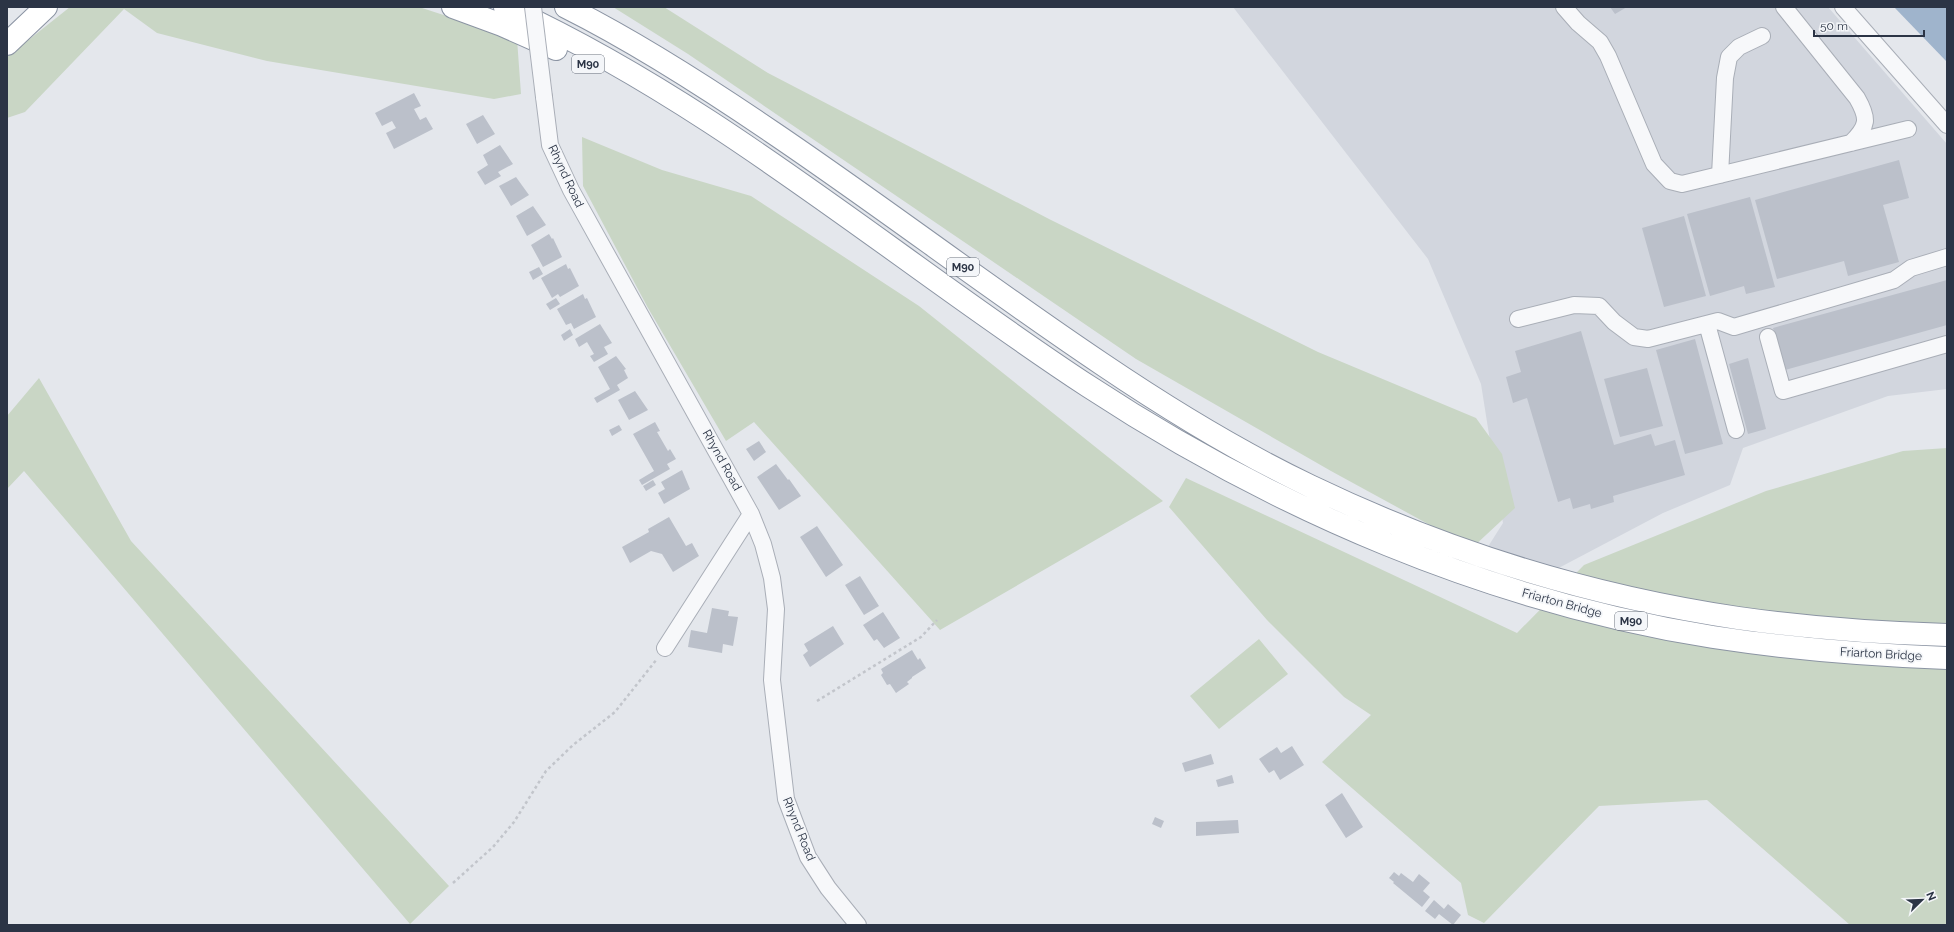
<svg xmlns="http://www.w3.org/2000/svg" width="1954" height="932" font-family="Raleway,sans-serif">
	<rect width="100%" height="100%" fill="#e4e7ec"/>
	<!-- built -->
	<path fill="#d2d6de" d="M1233,7h595l119,137v245l-59,7 -145,52 -13,37 -67,28 -129,68 -50,-28 19,-30 -22,-139 -53,-125z"/>
	<!-- green -->
	<path fill="#c9d6c5" d="M70,7h349l98,32 4,55 -27,5 -227,-38 -110,-28 -33,-24 -99,103 -18,6v-61z
		M613,7h51l104,66 281,146 269,133 158,66 26,36 13,54 -43,40 -141,-77 -195,-112 -448,-305z
		M582,137l80,33 89,26 168,110 244,195 -223,129 -186,-208 -28,19 -78,-133 -65,-122z
		M39,378l92,163 318,345 -39,38 -386,-453 -17,18v-73z
		M1947,448v477h-97l-143,-125 -108,6 -115,117 -16,-8 -7,-32 -139,-121 49,-47 -27,-18 -77,-77 -98,-113 17,-29 331,155 67,-68 182,-74 137,-40z
		M1259,639l29,35 -69,55 -29,-33z"/>
	<!-- water -->
	<path fill="#9fb4cc" d="M1894,7h53v55z"/>
	<!-- building -->
	<path fill="#bbc0ca" d="M1610,7h17l-12,7z
		M414,93l7,13 -7,3 6,11 6,-3 7,12 -39,20 -8,-16 10,-5 -4,-7 -10,5 -7,-13z
		M483,115l12,19 -18,10 -11,-20z
		M500,145l13,19 -15,8 3,4 -16,9 -8,-13 11,-7 -5,-10z
		M1899,160l10,38 -26,7 16,57 -51,14 -4,-15 -67,18 -22,-79z
		M516,177l13,18 -18,11 -12,-20z
		M1750,197l25,90 -29,7 -2,-8 -34,10 -23,-82z
		M533,206l13,19 -19,11 -11,-20z
		M1684,216l22,80 -42,11 -22,-79z
		M549,234l3,5 1,-1 9,19 -19,10 -12,-22z
		M566,264l2,5 2,-1 9,18 -19,11 -2,-3 -6,4 -11,-20z
		M539,267l4,7 -10,6 -4,-8z
		M1947,280v45l-162,45 -12,-42z
		M583,294l2,5 2,-1 9,19 -22,12 -3,-6 -5,2 -9,-16z
		M556,298l4,6 -10,6 -4,-6z
		M600,324l12,19 -8,4 4,7 -14,8 -4,-6 4,-2 -7,-12 -8,5 -4,-8z
		M570,329l3,6 -9,6 -3,-6z
		M1581,331l33,114 37,-11 4,12 20,-6 10,35 -72,21 1,6 -23,7 -1,-5 -17,5 -3,-11 -12,4 -31,-104 -14,5 -7,-26 15,-5 -6,-21z
		M1695,339l28,105 -38,10 -29,-104z
		M616,356l10,13 -2,1 4,8 -11,7 3,5 -23,13 -3,-5 16,-9 -12,-22z
		M1748,358l18,71 -18,5 -19,-70z
		M1647,368l16,58 -43,11 -16,-58z
		M635,391l13,19 -19,10 -11,-20z
		M655,422l5,9 -3,1 11,19 2,-2 6,10 -9,5 3,5 -28,16 -3,-5 15,-9 -21,-37z
		M619,425l3,5 -10,6 -3,-6z
		M759,441l7,11 -12,9 -8,-12z
		M776,464l12,16 1,-1 12,17 -22,14 -22,-33z
		M682,470l8,19 -26,15 -6,-11 7,-4 -4,-7z
		M653,480l3,5 -10,6 -3,-5z
		M669,517l17,29 6,-3 7,13 -26,16 -11,-18 -11,-3 -21,12 -8,-16 27,-15 -1,-3z
		M817,526l26,39 -17,12 -26,-40z
		M860,576l19,30 -15,9 -19,-30z
		M712,608l17,3 -1,5 10,1 -5,29 -10,-2 -1,9 -34,-6 3,-17 16,3z
		M883,612l17,26 -16,10 -7,-9 -3,2 -11,-16z
		M833,626l11,18 -34,23 -7,-12 5,-4 -4,-7z
		M912,650l6,10 2,-2 6,10 -14,9v1l-5,4 2,2 -13,9 -6,-9 -3,1 -6,-10 2,-2 -2,-4z
		M1292,746l12,19 -24,15 -6,-10 -5,3 -10,-14 18,-12 4,6z
		M1211,754l3,10 -29,8 -3,-9z
		M1232,775l2,8 -16,4 -2,-7z
		M1342,793l21,34 -17,11 -21,-33z
		M1155,817l9,4 -3,7 -9,-4z
		M1238,820l1,13 -43,3v-14z
		M1394,872l5,4 2,-3 12,9 6,-8 11,9 -7,8 7,6 -8,10 -29,-24 1,-1 -5,-4z
		M1434,900l10,9 4,-5 13,11 -8,10 -14,-11 -4,5 -10,-8z"/>
	<g fill="none" stroke-linecap="round" stroke-linejoin="round">
		<defs>
			<path id="minor" d="M1564,7l14,16 22,19 8,14 46,108 16,17 12,3 226,-55
				M1784,7l73,91c12,21 11,28 -6,45
				M1843,7l104,118
				M544,97l6,48 21,45 180,324 12,30 9,34 4,31 -4,71 14,119 22,58 20,31 30,37
				M1720,175l5,-97 4,-21 10,-10 23,-11
				M1518,319l56,-14 25,1 15,16 20,15 14,2 70,-18 16,6 160,-47 17,-12 36,-11
				M1707,324l29,106
				M1768,337l15,54 164,-47
				M665,648l86,-134"/>
			<path id="highway" d="M453,7l49,18 54,24
				M505,7c212,97 389,252 583,379 189,124 401,215 625,251 78,12 156,18 234,21
				M566,7c72,36 140,80 206,125 111,75 218,157 330,232 65,44 137,88 208,122 135,65 280,110 428,132 70,10 139,15 209,17
				M7,44l39,-37"/>
		</defs>
		<!-- minor casing -->
		<use href="#minor" stroke="#a9aeb7" stroke-width="18"/>
		<!-- highway casing -->
		<use href="#highway" stroke="#8b94a3" stroke-width="24"/>
		<!-- path -->
		<path stroke="#c2c5cb" stroke-width="2.5" stroke-dasharray="3 3" stroke-linecap="butt" d="M817,701l104,-64 16,-17
			M453,883l40,-36 21,-25 32,-51 27,-26 42,-33 42,-53"/>
		<!-- minor -->
		<use href="#minor" stroke="#f7f8fa" stroke-width="16"/>
		<!-- highway -->
		<use href="#highway" stroke="#fff" stroke-width="22"/>
		<defs>
			<path id="minor-bridge" d="M533,7l11,90"/>
		</defs>
		<!-- minor-bridge casing -->
		<use href="#minor-bridge" stroke="#a9aeb7" stroke-width="18" stroke-linecap="butt"/>
		<!-- minor-bridge -->
		<use href="#minor-bridge" stroke="#f7f8fa" stroke-width="16"/>
	</g>
	<g text-anchor="middle" stroke-width="3.5" stroke-linejoin="round" paint-order="stroke">
		<!-- shield labels -->
		<g fill="#f4f6f9" stroke="#676e7b" stroke-width="1">
			<rect x="572" y="55" width="32" height="18" rx="3"/>
			<rect x="947" y="258" width="32" height="18" rx="3"/>
			<rect x="1615" y="612" width="32" height="18" rx="3"/>
		</g>
		<g font-size="11" font-weight="bold" fill="#2b3445">
			<text x="588" y="68">M90</text>
			<text x="963" y="271">M90</text>
			<text x="1631" y="625">M90</text>
		</g>
		<!-- street labels -->
		<g font-size="12" fill="#2b3445" stroke="#f4f6f9">
			<text transform="translate(566 176) rotate(65)" y="4">Rhynd Road</text>
			<text transform="translate(722 460) rotate(61)" y="4">Rhynd Road</text>
			<text transform="translate(1562 603) rotate(15)" y="4">Friarton Bridge</text>
			<text transform="translate(1881 654) rotate(3)" y="4">Friarton Bridge</text>
			<text transform="translate(799 829) rotate(68)" y="4">Rhynd Road</text>
		</g>
	</g>
	<!-- border -->
	<rect width="1954" height="932" fill="none" stroke="#2b3445" stroke-width="16"/>
	<!-- north arrow -->
	<g transform="translate(1922 900) rotate(67)" stroke="#f4f6f9" stroke-width="3" paint-order="stroke">
	<path d="M0-3L7 15L0 10L-7 15Z" fill="#2b3445"/>
	<text y="-6" font-size="11" font-weight="bold" text-anchor="middle" fill="#2b3445">N</text>
	</g>
	<!-- scale -->
	<path d="M1814 30v6h110v-6" fill="none" stroke="#2b3445" stroke-width="2"/>
	<text x="1820" y="30" font-size="12" fill="#2b3445" stroke="#f4f6f9" stroke-width="3" paint-order="stroke">50 m</text>
</svg>
